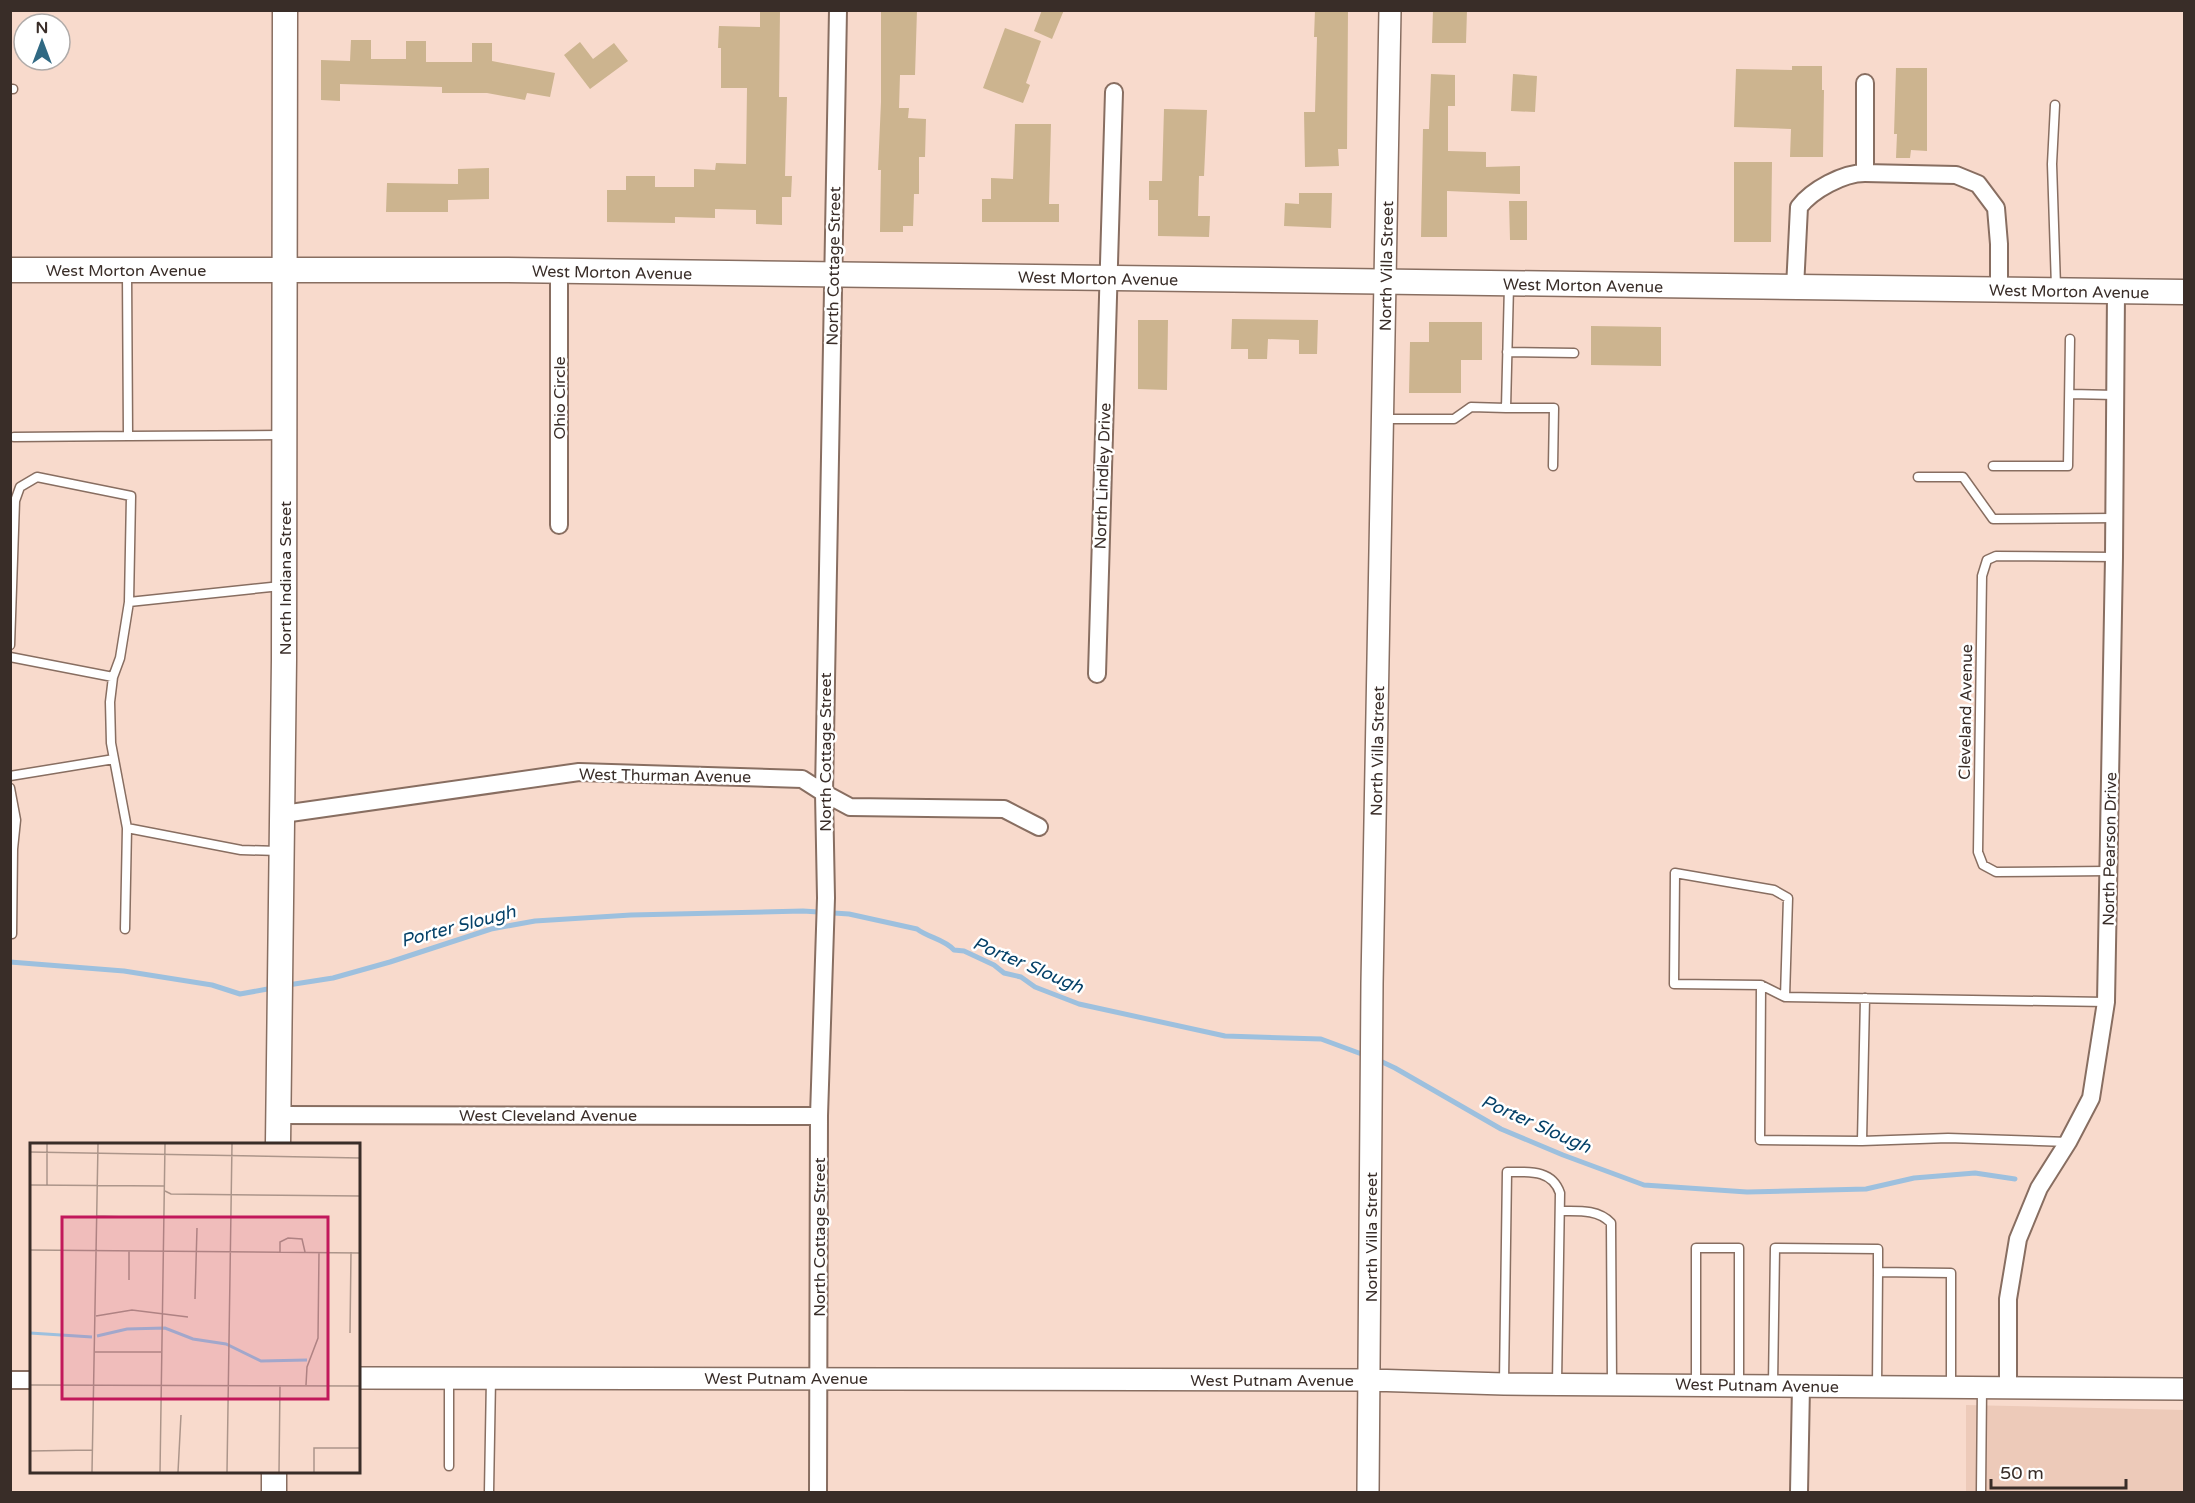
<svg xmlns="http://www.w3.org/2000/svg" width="2195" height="1503" font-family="'Varela Round',sans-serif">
	<rect width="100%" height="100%" fill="#f8dacc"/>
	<!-- built -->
	<path fill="#edcab9" d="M1966,1405l218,5v82h-218z"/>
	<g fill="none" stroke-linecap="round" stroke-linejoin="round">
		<!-- stream -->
		<path stroke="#9dc0de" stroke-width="5" d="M10,962l114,9 88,14 28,9 33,-6
			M288,985l45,-7 57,-16 101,-33 44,-8 96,-6 172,-4 46,3 68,15c12,9 27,10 37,21l10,1 30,14 10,8 17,4 14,10 44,17 146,32 96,3 46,17
			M1376,1059l19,9 106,61 62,26 81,30 103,7 119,-3 48,-11 61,-5 40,6"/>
	</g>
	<!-- building -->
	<path fill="#ccb48f" d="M760,10h20l-1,87h8l-2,79h7l-1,21h-9v28l-26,-1v-14l-41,-1v9l-40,-1v6l-68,-1v-32h19v-14h29v11h39v-18l21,1 1,-7 30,1 1,-76h-26v-40h-3l1,-22 41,1z
		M881,10h36l-2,65h-15l-1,33h10l-1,10 18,1 -1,38h-6v37h-5l-1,32h-10v6h-23l1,-62h-3l3,-68z
		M1042,10h22l-12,29 -18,-8z
		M1315,10h33l-1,139h-9l1,17 -34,1 -1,-55h11l2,-75h-3z
		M1433,10h34l-1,33h-34z
		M1005,28l36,13 -15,42 4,2 -7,18 -40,-15z
		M351,40h20v19h35v-18h20v21h46v-19h20v18l63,12 -5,24 -23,-4 -2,7 -38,-7h-45v-6l-102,-3v17l-19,-1v-40l29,1z
		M580,42l13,17 21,-16 14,18 -38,28 -26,-34z
		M1792,66h30v24h2l-1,67h-33l1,-28 -57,-2 2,-58 56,1z
		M1896,68h31v83l-16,-1 -1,8h-14l1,-24h-3z
		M1431,74l24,1v31h-7v45l38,1v15l34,-1v28l-73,-3v46h-26l2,-108h6z
		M1513,74l24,2 -2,36 -24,-1z
		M1164,109l43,1 -3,66h-5l-1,40h12l-1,21 -51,-1v-36h-9v-19h13z
		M1015,124h36l-2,80h10v18h-77v-23h9v-21l22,1z
		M1734,162h38l-1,80h-37z
		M489,168v31l-41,1v12h-62l1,-29 71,1v-15z
		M1299,193h33l-1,35 -47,-2 1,-23 14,1z
		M1509,201h18v39h-17z
		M1232,319l86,1 -1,34h-18v-14l-31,-1 -1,20h-19v-10h-17z
		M1138,320h30l-1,70 -29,-1z
		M1429,322h53v38h-21v33h-52l1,-51h19z
		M1591,326l70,1v39l-70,-1z"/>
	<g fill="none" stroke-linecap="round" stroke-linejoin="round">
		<defs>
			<path id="service" d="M10,89h3
				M2055,105l-3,59 4,123
				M127,273l1,163 154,-1
				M1507,352l67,1
				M2070,394l45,1
				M1506,408h48l-1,58
				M1383,419h71l17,-12 35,1 3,-123
				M14,437l114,-1
				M1993,466h75l2,-127
				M1918,477h45l30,42 121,-1
				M129,602l152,-16
				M10,645l5,-144 5,-14 17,-10 94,19 -2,106 -9,56 -7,19 -3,25 1,41 16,85 -2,101
				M10,657l103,20
				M10,776l104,-17
				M10,788l6,32 -3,29 -1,85
				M127,828l114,22 38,1
				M2108,871l-112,1 -13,-7 -5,-13 4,-276 5,-16 9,-4 118,1
				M1761,985l-1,155 102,1 86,-3 120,4
				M1785,997l3,-99 -14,-8 -99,-17 -1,111 87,1 24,12 321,5
				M1862,1141l3,-143
				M1560,1211c18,0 38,-2 51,12l1,161
				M1504,1382l3,-210c21,0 45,-3 53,21l-3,190
				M1696,1384v-136h43v137
				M1773,1385l2,-137 103,1v23l73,1v113
				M1877,1386l1,-114
				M449,1466v-88
				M489,1492l2,-114
				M1981,1492l1,-104"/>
			<path id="minor" d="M1865,173v-90
				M559,271v254
				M1795,288l4,-81c13,-17 44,-34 66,-34l91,2 22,9 18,24 3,36v46
				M1097,674l17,-582
				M283,814l296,-42 223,7 22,14 26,14 154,2 35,18
				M278,1115l541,1
				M10,1380h22
				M2008,1387v-88l10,-60 21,-51 29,-46 23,-44 15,-96 8,-445 2,-265
				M818,1492l1,-376 7,-218 -2,-105 14,-783
				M1799,1492l2,-106"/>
			<path id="tertiary" d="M358,1378l1012,2 134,4 680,5
				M1368,1492l4,-508 18,-974"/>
			<path id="secondary" d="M10,270h493l1681,22
				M278,1144l6,-484 1,-650
				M274,1492v-20"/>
		</defs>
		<!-- service casing -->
		<use href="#service" stroke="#886e61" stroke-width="11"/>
		<!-- minor casing -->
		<use href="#minor" stroke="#886e61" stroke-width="20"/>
		<!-- tertiary casing -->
		<use href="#tertiary" stroke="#886e61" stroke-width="24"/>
		<!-- secondary casing -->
		<use href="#secondary" stroke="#886e61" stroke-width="27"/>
		<!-- service -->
		<use href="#service" stroke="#fff" stroke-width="8"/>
		<!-- minor -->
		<use href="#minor" stroke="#fff" stroke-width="16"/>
		<!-- tertiary -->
		<use href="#tertiary" stroke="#fff" stroke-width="21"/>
		<!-- secondary -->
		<use href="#secondary" stroke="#fff" stroke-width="24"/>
	</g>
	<g text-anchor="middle" stroke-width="5" stroke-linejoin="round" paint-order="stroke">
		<!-- street labels -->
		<g font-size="16" fill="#392d28" stroke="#fff">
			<text transform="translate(833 266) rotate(-89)" y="6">North Cottage Street</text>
			<text transform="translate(1386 266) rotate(-89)" y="6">North Villa Street</text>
			<text x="126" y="276">West Morton Avenue</text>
			<text transform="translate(612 272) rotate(1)" y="6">West Morton Avenue</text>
			<text transform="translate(1098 278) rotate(1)" y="6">West Morton Avenue</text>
			<text transform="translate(1583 285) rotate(1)" y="6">West Morton Avenue</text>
			<text transform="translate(2069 291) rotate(1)" y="6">West Morton Avenue</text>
			<text transform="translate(559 398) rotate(-90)" y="6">Ohio Circle</text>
			<text transform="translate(1102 476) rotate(-88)" y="6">North Lindley Drive</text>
			<text transform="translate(285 578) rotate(-90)" y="6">North Indiana Street</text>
			<text transform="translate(1965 712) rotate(-89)" y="6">Cleveland Avenue</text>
			<text transform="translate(1377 751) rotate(-89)" y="6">North Villa Street</text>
			<text transform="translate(825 752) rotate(-90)" y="6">North Cottage Street</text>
			<text transform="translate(665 775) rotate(1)" y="6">West Thurman Avenue</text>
			<text transform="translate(2109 849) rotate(-89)" y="6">North Pearson Drive</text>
			<text x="548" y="1121">West Cleveland Avenue</text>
			<text transform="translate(819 1237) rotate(-90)" y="6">North Cottage Street</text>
			<text transform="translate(1371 1237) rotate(-90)" y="6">North Villa Street</text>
			<text x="786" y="1384">West Putnam Avenue</text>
			<text x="1272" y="1386">West Putnam Avenue</text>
			<text transform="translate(1757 1385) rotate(1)" y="6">West Putnam Avenue</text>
		</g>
		<!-- water labels -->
		<g font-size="18" font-style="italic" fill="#054168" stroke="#fff">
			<text transform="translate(458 926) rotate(-15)" y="6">Porter Slough</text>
			<text transform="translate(1028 965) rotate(23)" y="6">Porter Slough</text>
			<text transform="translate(1536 1124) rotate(24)" y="6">Porter Slough</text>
		</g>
	</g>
	<!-- overview -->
	<g transform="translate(30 1143)">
		<rect width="330" height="330" fill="#f8dacc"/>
		<path fill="none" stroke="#9dc0de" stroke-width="3" d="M0,190l62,4M67,193l30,-7 38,-1 28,11 33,5 35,17 46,-1"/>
		<path fill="none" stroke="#ac958a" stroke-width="1.5" d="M0,9l330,6M0,42l134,1M17,42v-41M135,48l6,3 189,2M66,73l30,1M0,107l330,3M99,108v29M250,109v-10l8,-4 14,1 3,13M165,156l2,-71M66,173l36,-6 56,7M320,190l1,-81M65,209h66M0,242l330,1M276,242l1,-18 11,-29 1,-86M0,308l62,-1M62,329l6,-328M130,329l5,-328M148,329l3,-57M197,329l5,-328M249,329l1,-87M284,329v-24h46"/>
		<path fill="#c2185b" fill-opacity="0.15" stroke="#c2185b" stroke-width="3" d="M32,74h266v182h-266z"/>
		<rect width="330" height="330" fill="none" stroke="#392d28" stroke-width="3"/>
	</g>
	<!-- border -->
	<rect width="2195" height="1503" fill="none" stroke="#392d28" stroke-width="24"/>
	<!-- north arrow -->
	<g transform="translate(42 42)"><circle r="28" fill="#ffffff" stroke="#b0aba9" stroke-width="1.5"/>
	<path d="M0-4.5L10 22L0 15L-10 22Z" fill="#306983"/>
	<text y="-9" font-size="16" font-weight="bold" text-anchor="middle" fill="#392d28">N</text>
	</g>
	<!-- scale -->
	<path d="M1991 1479v9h135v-9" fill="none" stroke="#392d28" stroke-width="3"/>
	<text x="2000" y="1479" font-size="18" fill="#392d28" stroke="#ffffff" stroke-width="4.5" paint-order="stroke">50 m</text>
</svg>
